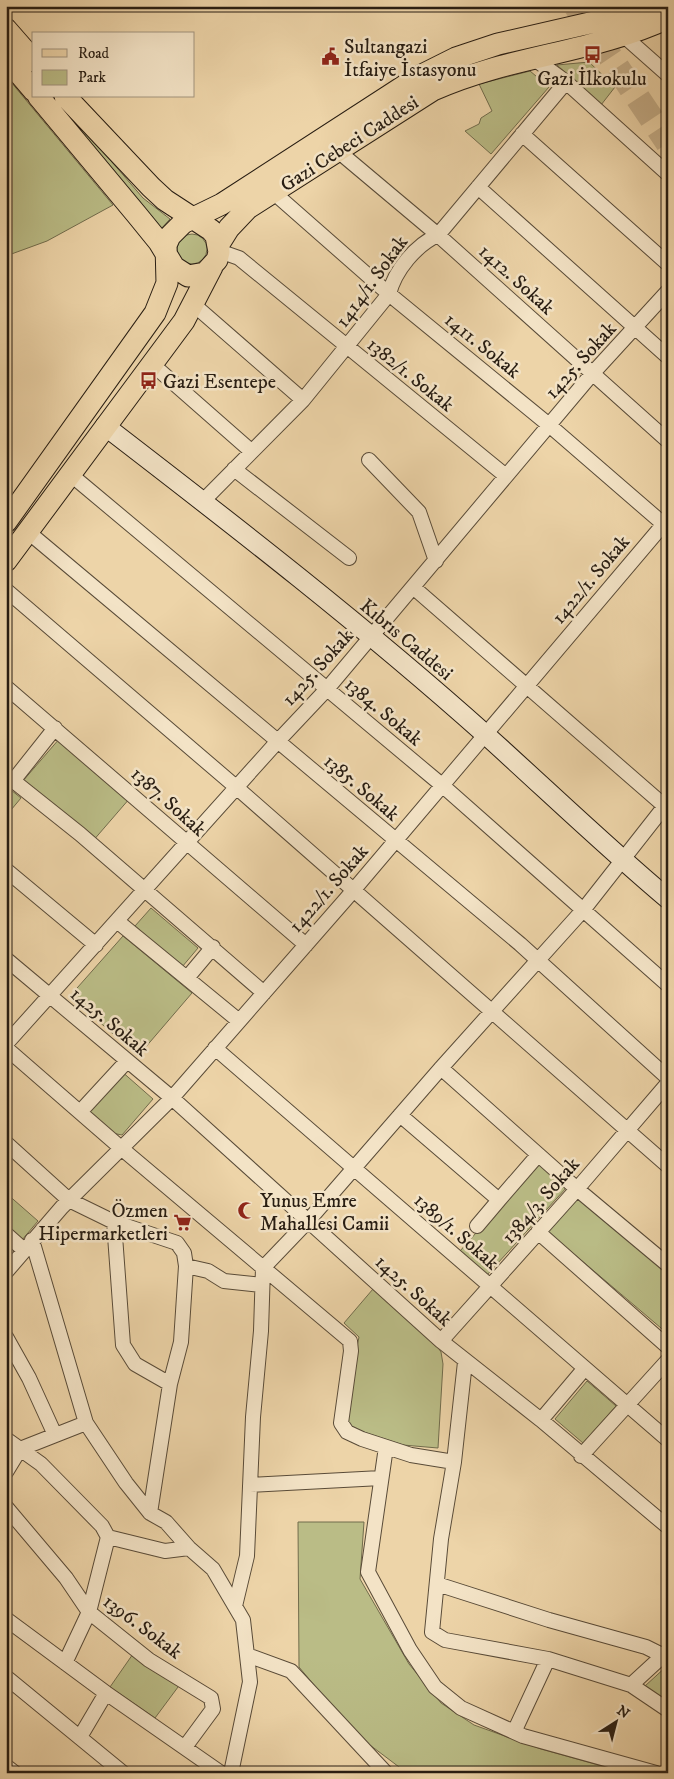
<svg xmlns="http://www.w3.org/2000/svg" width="674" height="1779" font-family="'IM FELL DW Pica',serif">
	<rect width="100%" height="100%" fill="#edd4a8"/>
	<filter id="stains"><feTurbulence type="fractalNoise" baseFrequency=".004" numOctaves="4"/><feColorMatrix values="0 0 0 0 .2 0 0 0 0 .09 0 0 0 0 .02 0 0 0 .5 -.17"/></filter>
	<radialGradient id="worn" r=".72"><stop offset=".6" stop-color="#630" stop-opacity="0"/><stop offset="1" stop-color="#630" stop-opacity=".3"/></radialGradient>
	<!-- green -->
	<path fill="#babc86" stroke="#716c4c" d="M577,6h33l-32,8z
		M589,62l26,25 -14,18 -44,-40z
		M530,71l19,16 -58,67 -26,-23 14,-7 2,-6 11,-7 -13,-27z
		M6,76l107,129 -66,36 -41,15z
		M51,96h4l88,102 27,21 -10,11 -19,-27z
		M177 249a15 15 0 1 1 30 0a15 15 0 1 1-30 0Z
		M60,738l70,60 -38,44 -70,-60z
		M6,786l15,12 -15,18z
		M151,908l47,40 -16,19 -47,-41z
		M123,936l69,57 -54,63 -68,-60z
		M120,1070l33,29 -31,36 -10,-2 -27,-23z
		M539,1162l28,25 -80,88 -27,-24z
		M6,1193l32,28 -16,19 -16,-15z
		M578,1196l90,76v62l-120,-102z
		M373,1289l62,54 6,9 2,12 -5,84 -35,-3 -58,-19 3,-37 11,-52 -15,-14z
		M587,1381l29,25 -33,37 -28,-24z
		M298,1522h66l-4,57 49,85 32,39 33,22 67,24 86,24h-220l-53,-40 -55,-66z
		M135,1651l46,32 -26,35 -45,-31z
		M668,1665v37l-23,-16z"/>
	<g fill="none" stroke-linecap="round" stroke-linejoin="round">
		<!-- motorway-tunnel -->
		<path stroke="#c6af8a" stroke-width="25" stroke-dasharray="25 12" stroke-linecap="butt" d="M576,6l92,137"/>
		<defs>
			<path id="minor" d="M624,36l44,39
				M533,58l33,24 102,92
				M522,134l146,130
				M338,151l100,84 230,206
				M478,187l190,170
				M273,192l116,102 160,131 119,103
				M219,251l20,7 267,218
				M193,304l110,96
				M152,364l99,87
				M369,460l50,52 17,49
				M234,469l115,89
				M70,474l373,312 225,199
				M203,501l100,-101 86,-106c6,-24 27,-49 49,-59l128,-153
				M27,531l493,413 148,134
				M413,587l255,222
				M6,590l230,197 432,379
				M6,687l300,258
				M6,775l74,59 184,159
				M13,781l42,-53
				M6,870l90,75
				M117,921l122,100
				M6,959l166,139 269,243 100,79 127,107
				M187,978l26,-31
				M6,1044l271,-302 50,-53 265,-315 76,-83
				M6,1048l115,100 229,193 1,10 -10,72 6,9 15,7 49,16 43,7
				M215,1048l453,392
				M441,1068l136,121 91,76
				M80,1112l47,-51
				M400,1115l99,85 39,-45
				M6,1143l63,57 45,22 63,21 7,10 2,13 -5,76 -11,42 -20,129
				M114,1222l9,123 12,19 35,20
				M477,1226l22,-26
				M538,1232l130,115
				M6,1234l18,16
				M32,1240l54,183 40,60 24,30 16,9 23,26 24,21 30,51 7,62 -19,91
				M186,1266l22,5 16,10 38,4
				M263,1268l45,-47 133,-153 143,-159 84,-107
				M6,1272l56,-65 110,-109 174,-199 322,-380
				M6,1337l23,41 26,57
				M441,1341l136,-152 91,-106
				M465,1362l-11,100 -13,77 -9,93 13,8 103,19 83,26 37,25
				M541,1420l44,-52
				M6,1439l35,25 61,62 6,11
				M386,1447l-18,125 42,78 25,37 26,21 62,28 133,37
				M581,1456l87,-96
				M6,1472l14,-23 66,-26
				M250,1485l131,-7
				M6,1507l60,71 23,34 60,48 62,38 2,11 -28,38
				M437,1584l112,36 97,27 18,9
				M235,1606l12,-50 6,-139 8,-86 2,-63
				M6,1619l100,74 115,80
				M247,1655l44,16 95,102
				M65,1663l24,-51 19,-75 57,14 24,-3
				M6,1677l117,96
				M631,1685l37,-34
				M514,1732l34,-73
				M80,1737l26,-44
				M6,1766l9,7"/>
			<path id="secondary" d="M105,426c130,100 259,200 381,309 61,55 119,111 182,164"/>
			<path id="primary" d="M6,29l28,32
				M6,58l28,33
				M38,96l99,119 22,27 15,25 14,9 17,-3 12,-13 2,-8 -3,-16 -5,-6 -46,-30 -14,-13 -86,-91
				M219,244l10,-16 19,-20 185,-118c75,-34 160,-37 235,-72
				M6,522l149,-209 12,-30 -1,-38 4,-9 13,-13 39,-19 196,-127 38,-19 42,-14 118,-27 33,-11
				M6,561l178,-240 28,-54"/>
		</defs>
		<!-- minor casing -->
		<use href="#minor" stroke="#594b38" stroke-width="16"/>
		<!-- secondary casing -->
		<use href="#secondary" stroke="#281d12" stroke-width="21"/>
		<!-- primary casing -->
		<use href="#primary" stroke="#281d12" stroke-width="23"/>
		<!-- minor -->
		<use href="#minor" stroke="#f3e3c6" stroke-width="14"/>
		<!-- secondary -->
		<use href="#secondary" stroke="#f3e3c6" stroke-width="19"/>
		<!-- primary -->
		<use href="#primary" stroke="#edd4a8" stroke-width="21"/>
	</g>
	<!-- icons -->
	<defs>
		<symbol id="bus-bare" viewBox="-9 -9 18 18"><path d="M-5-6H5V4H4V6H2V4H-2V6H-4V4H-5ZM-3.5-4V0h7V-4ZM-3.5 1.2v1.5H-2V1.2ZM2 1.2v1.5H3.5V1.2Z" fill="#8f2418" stroke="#f3e3c6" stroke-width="2.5" paint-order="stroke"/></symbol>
		<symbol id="civic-bare" viewBox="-9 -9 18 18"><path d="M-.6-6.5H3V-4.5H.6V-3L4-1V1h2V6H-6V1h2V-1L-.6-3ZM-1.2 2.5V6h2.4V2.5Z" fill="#8f2418" stroke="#f3e3c6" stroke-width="2.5" paint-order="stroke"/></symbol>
		<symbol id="mosque-bare" viewBox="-9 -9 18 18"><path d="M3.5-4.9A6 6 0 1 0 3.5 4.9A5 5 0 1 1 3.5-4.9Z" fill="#8f2418" stroke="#f3e3c6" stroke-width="2.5" paint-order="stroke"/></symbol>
		<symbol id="supermarket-bare" viewBox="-9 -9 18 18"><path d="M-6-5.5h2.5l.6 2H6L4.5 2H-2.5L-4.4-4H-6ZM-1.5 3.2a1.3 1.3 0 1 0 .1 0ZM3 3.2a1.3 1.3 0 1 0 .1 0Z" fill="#8f2418" stroke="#f3e3c6" stroke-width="2.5" paint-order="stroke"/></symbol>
	</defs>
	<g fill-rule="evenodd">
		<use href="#bus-bare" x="580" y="42" width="25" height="25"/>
		<use href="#civic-bare" x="318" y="44" width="25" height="25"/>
		<use href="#bus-bare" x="136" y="368" width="25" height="25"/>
		<use href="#mosque-bare" x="234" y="1198" width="25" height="25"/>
		<use href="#supermarket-bare" x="170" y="1210" width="25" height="25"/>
	</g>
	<g text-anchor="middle" stroke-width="5" stroke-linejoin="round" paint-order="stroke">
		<!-- poi labels -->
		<g font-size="20" fill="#281d12" stroke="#f3e3c6" text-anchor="start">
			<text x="344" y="53">Sultangazi<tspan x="344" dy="23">İtfaiye İstasyonu</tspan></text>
			<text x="592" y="85" text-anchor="middle">Gazi İlkokulu</text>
			<text x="163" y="388">Gazi Esentepe</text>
			<text x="260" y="1207">Yunus Emre<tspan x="260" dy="23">Mahallesi Camii</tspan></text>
			<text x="168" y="1217" text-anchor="end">Özmen<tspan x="168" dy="23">Hipermarketleri</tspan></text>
		</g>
		<!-- street labels -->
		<g font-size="20" fill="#281d12" stroke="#f3e3c6">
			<text transform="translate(349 143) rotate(-33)" y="7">Gazi Cebeci Caddesi</text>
			<text transform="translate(517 279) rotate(42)" y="7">1412. Sokak</text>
			<text transform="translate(371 281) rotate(-54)" y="7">1414/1. Sokak</text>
			<text transform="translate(483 345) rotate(39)" y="7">1411. Sokak</text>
			<text transform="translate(580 360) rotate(-48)" y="7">1425. Sokak</text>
			<text transform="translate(411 374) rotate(39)" y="7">1382/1. Sokak</text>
			<text transform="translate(590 579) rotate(-50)" y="7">1422/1. Sokak</text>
			<text transform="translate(407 639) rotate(40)" y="7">Kıbrıs Caddesi</text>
			<text transform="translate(317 667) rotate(-48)" y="7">1425. Sokak</text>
			<text transform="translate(384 711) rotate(40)" y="7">1384. Sokak</text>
			<text transform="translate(362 787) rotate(40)" y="7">1385. Sokak</text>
			<text transform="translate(169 801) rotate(42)" y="7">1387. Sokak</text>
			<text transform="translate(328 888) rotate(-49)" y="7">1422/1. Sokak</text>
			<text transform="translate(110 1021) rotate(40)" y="7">1425. Sokak</text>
			<text transform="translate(540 1200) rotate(-49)" y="7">1384/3. Sokak</text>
			<text transform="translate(457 1231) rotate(41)" y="7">1389/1. Sokak</text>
			<text transform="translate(414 1290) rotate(42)" y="7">1425. Sokak</text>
			<text transform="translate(143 1626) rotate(37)" y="7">1396. Sokak</text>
		</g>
	</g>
	<!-- margin -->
	<rect width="674" height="1779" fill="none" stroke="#edd4a8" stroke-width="25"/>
	<rect x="8" y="8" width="659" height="1764" fill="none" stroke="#281d12" stroke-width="2.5"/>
	<rect x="12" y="12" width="649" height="1754" fill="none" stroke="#281d12"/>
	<!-- legend -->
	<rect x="32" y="32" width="162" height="65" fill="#f3e3c6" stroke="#a2947e"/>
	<rect x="42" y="49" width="25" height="8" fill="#edd4a8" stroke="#a2947e"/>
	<text x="78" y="58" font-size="15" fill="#281d12">Road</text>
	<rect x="42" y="70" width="25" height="15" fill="#babc86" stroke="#a2947e"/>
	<text x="78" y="82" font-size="15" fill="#281d12">Park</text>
	<!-- north arrow -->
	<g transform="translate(616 1722) rotate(36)" stroke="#f3e3c6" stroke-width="4" paint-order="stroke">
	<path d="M0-4L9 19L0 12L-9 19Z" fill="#281d12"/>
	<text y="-8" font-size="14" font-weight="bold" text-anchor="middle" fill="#281d12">N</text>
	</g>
	<rect width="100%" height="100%" filter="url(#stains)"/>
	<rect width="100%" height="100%" fill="url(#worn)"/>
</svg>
